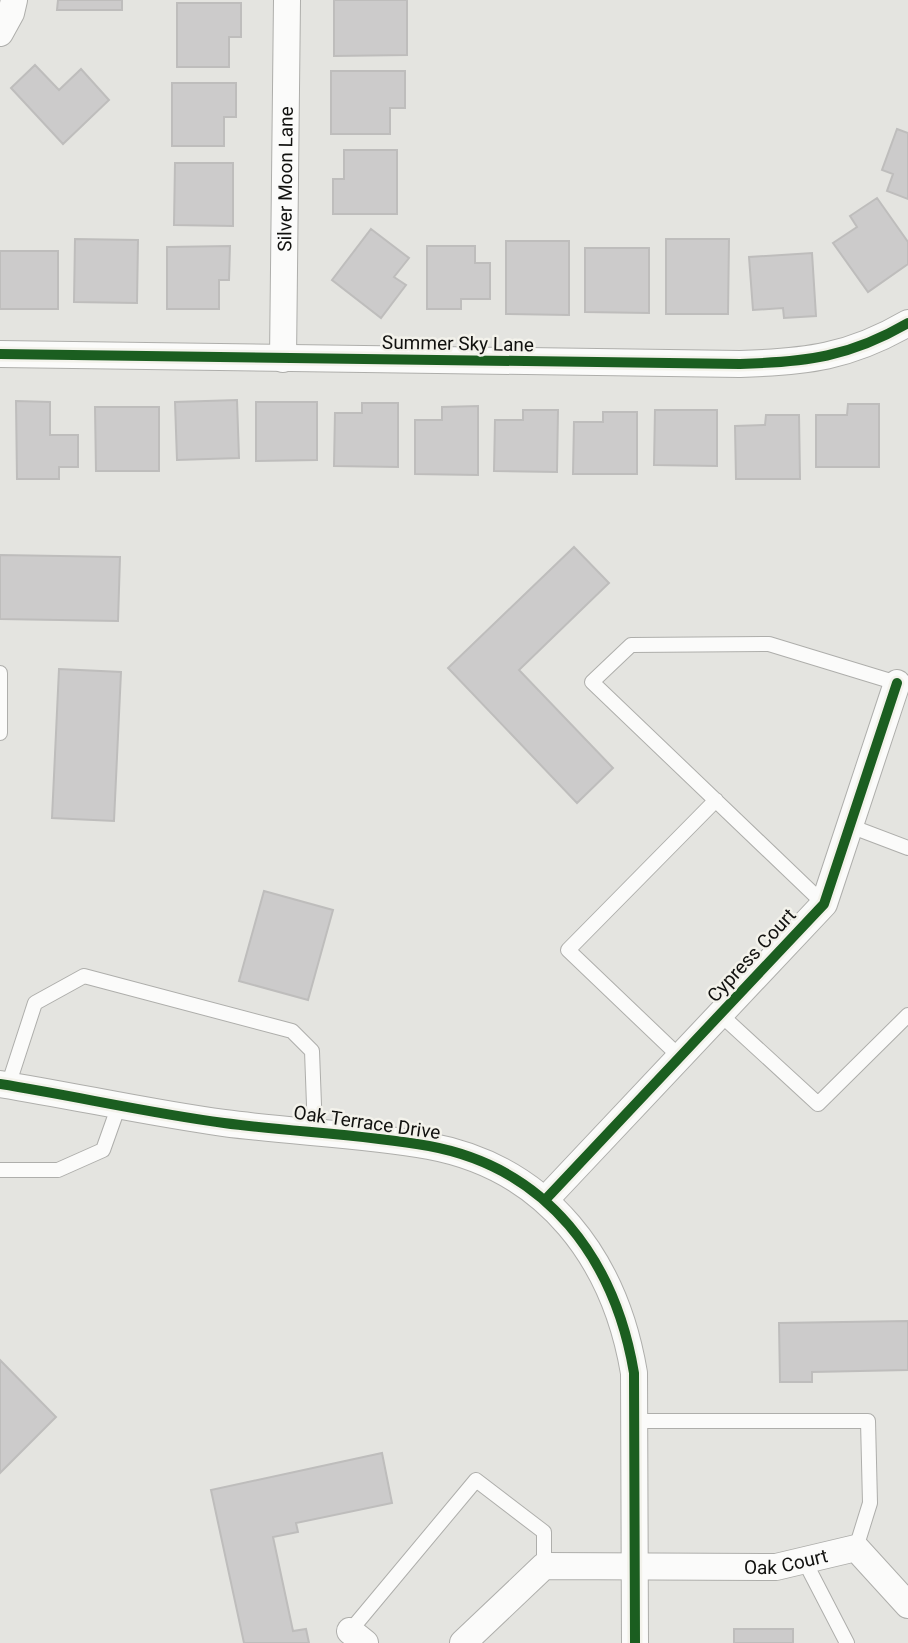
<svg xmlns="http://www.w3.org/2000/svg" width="908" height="1643" font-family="Roboto,sans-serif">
	<rect width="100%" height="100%" fill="#e4e4e0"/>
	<!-- building -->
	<path fill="#cccbcb" stroke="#bebdbc" stroke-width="2" d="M58,0h64v10h-65z
		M334,0h73v55l-73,1z
		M177,3h64v34h-12v30h-52z
		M35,65l24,25 22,-21 28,31 -46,44 -52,-56z
		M331,71h74v37h-15v26h-59z
		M172,83h64v34h-12v29h-52z
		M897,129l11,4v66l-21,-8 6,-17 -11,-4z
		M344,150h53v64h-64v-35h11z
		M175,163h58v63l-59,-1z
		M877,198l31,44v22l-40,28 -35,-49 24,-16 -7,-11z
		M371,229l38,29 -15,19 12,8 -25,33 -49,-38z
		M75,239l63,1 -1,63 -63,-1z
		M666,239h63l-1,75h-62z
		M506,241h63v74l-63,-1z
		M230,246l-1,34h-10v29h-52v-62z
		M427,246h48v17h15v36h-29v10h-34z
		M585,248h64v65l-64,-1z
		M0,251h58v58h-58z
		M812,253l4,63 -32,2 -1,-10 -30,2 -4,-53z
		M237,400l2,58 -62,2 -2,-58z
		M16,401l34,1v33h28v32h-19v12h-42z
		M256,402h61v58l-61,1z
		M362,403h36v64l-64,-1 1,-53h27z
		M848,404h31v63h-63v-52h31z
		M478,406v69l-63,-1v-54h27v-13z
		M95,407h64v64h-63z
		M523,410h35l-1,62 -63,-1 1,-51h28z
		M655,410h62v56l-63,-1z
		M603,412h34v62h-64l1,-52h29z
		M766,415h33l1,64h-64l-1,-53 30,-1z
		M574,547l35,36 -90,87 94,98 -36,35 -129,-135z
		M0,555l120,2 -2,64 -118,-2z
		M59,669l62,3 -7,149 -62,-3z
		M264,891l69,19 -25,90 -69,-19z
		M908,1321v49l-96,2v10h-32l-1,-59z
		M0,1360l56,57 -56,56z
		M382,1453l10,50 -96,20 2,9 -25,5 20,94 13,-2 3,14h-65l-33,-153z
		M734,1629h59v14h-59z"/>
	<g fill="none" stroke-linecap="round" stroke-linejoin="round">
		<defs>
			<path id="service" d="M0,673v60
				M850,826l58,22
				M824,904l-232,-222 39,-37 138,-1 128,39
				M720,1014l98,90 90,-89
				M680,1057l-112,-107 148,-150
				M8,1086l27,-83 49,-27 208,55 20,20 3,81
				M0,1170h58l45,-20 16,-45
				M634,1421h234l2,82 -14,45
				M804,1560l43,83
				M350,1631l126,-151 68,52v34"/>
			<g id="minor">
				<path d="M0,33l11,-20 3,-13"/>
				<path d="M0,354l740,10c66,-2 110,-7 168,-41"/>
				<path id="s1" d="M283,359l4,-359"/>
				<path d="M0,1084c75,12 149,29 224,39 68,9 138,11 205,23 119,22 186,114 205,227l1,270"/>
				<path d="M545,1200l279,-296 73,-221"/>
				<path d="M350,1631l15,12"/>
				<path id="s2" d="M463,1643l81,-77 232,1 80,-19 52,57"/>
			</g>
		</defs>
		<!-- service casing -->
		<use href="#service" stroke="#aeaeab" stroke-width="16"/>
		<!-- minor casing -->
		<use href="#minor" stroke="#aeaeab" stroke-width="28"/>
		<!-- service -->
		<use href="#service" stroke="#fbfbfa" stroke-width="14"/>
		<!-- minor -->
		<use href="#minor" stroke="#fbfbfa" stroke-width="26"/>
		<defs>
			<path id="cycleway" d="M0,354l740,10c66,-2 110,-7 168,-41
				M0,1084c75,12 149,29 224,39 68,9 138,11 205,23 119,22 186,114 205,227l1,270
				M545,1200l279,-296 73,-221"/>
		</defs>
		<!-- cycleway casing -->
		<use href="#cycleway" stroke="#f3f2eb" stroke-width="15"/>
		<!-- cycleway -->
		<use href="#cycleway" stroke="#1b5e20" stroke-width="10"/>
	</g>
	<g text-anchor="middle" stroke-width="5" stroke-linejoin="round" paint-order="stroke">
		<!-- street labels -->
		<g font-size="19" fill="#11110f" stroke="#f3f2eb">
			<text dy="7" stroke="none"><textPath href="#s1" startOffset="180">Silver Moon Lane</textPath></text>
			<text transform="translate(458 343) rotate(1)" y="7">Summer Sky Lane</text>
			<text transform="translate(751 955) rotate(-47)" y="7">Cypress Court</text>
			<text transform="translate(367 1122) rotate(8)" y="7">Oak Terrace Drive</text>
			<text dy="7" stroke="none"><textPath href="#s2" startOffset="354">Oak Court</textPath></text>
		</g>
	</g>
</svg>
